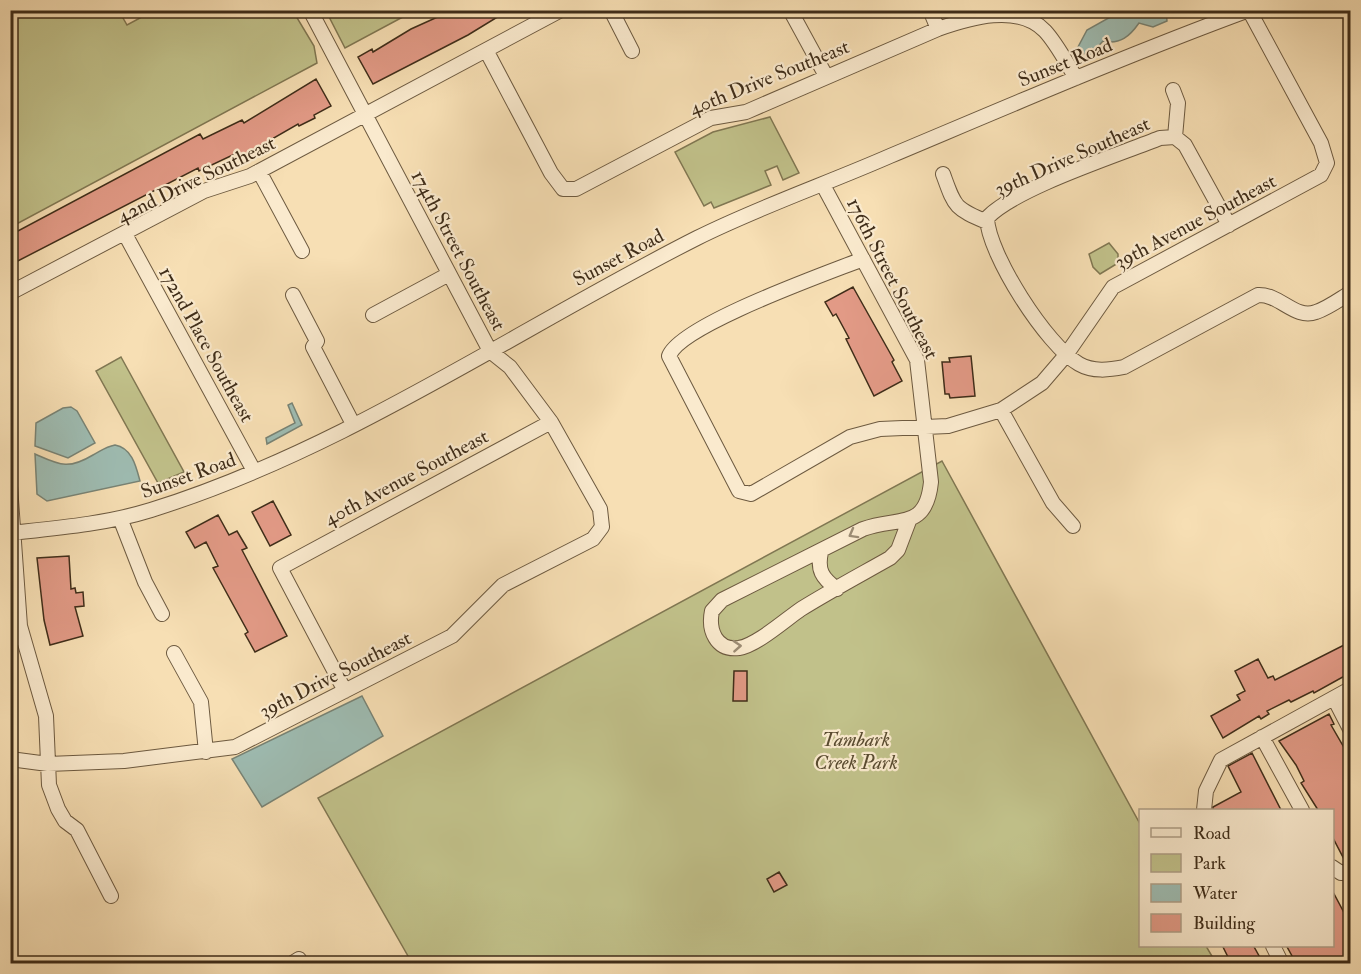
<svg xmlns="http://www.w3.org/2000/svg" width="1361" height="974" font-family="'IM FELL Double Pica',serif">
	<rect width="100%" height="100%" fill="#f7dfb4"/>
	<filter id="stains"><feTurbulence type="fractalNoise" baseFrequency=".00333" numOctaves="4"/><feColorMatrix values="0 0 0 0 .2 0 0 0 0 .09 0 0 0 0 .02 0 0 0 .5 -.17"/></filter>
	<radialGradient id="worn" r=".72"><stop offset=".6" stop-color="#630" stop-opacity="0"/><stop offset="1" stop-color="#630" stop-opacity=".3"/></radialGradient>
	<!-- green -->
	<path fill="#c1c18a" stroke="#807752" stroke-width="1.5" d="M11,11h108l8,14 26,-14h140l21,35 3,17 -306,164z
		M326,11h-1h89l-69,37z
		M770,117l29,56 -16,7 -6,-14 -12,5 6,14 -57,23 -3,-6 -7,4 -29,-54 38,-20z
		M1109,243l9,11v9l-18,11 -7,-7 -4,-13z
		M121,357l63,115 -26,11 -62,-112z
		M942,461l198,363v122h66l10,17h-804l-94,-165z"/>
	<!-- water -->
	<path fill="#9ebcb2" stroke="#788375" stroke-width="1.5" d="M1121,11h45l1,10 -14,6 -14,-4c-9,13 -19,22 -36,18l-13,14 -9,-2 -3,-6 9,-17z
		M292,403l10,22 -35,19 -1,-6 29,-15 -7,-18z
		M71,407l6,4 18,32 -27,15 -33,-12 1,-23 27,-15z
		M115,445c17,3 21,21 25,36l-93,20 -10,-7 -2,-40c25,11 33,16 58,1 8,-4 12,-8 22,-10z
		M362,696l21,40 -121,71 -30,-48z"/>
	<!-- building -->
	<path fill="#e29a86" stroke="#3f2d19" stroke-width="1.5" d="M453,10h56l-41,25 -95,49 -15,-27 14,-8 1,3 38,-23z
		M316,79l15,27 -17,9 1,3 -16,8 -1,-2 -57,33 -2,-5 -40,19 -1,-3 -188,97v-48l8,14 182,-97 3,5 39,-19 2,3z
		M853,287l41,73 -2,2 10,19 -28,15 -28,-57 3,-1 -13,-24 -3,2 -8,-14z
		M971,356l4,40 -25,2 -1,-4h-4l-3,-32h8l-1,-4z
		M273,501l18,34 -21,11 -18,-34z
		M218,515l11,20 8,-4 10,17 -5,2 45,86 -32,16 -10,-18 3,-2 -35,-64 5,-2 -12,-24 -11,6 -9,-16z
		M69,556l2,33 4,-1 1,5 7,-1 1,14 -9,1 8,29 -33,9 -6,-25 -7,-62z
		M1350,642v31l-36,20 -1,-2 -22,11 -2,-2 -22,11 2,3 -8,5 -2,-3 -36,22 -12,-22 29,-16 -3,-5 8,-4 -10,-20 23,-12 10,19 5,-2 2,4z
		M734,671h13v30h-14z
		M1329,714l5,10 -3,1 19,33v105h-4l-14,-27v-26h-14l-17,-27 3,-2 -8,-16 -17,-24z
		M1252,753l29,57h-68v-3l28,-15 -13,-26z
		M779,872l8,13 -13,7 -7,-13z
		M1332,890l18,34v39h-54l-10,-18h46z
		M1222,945h31l10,18h-32z"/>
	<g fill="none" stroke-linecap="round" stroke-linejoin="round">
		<defs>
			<path id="minor" d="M611,10l21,41
				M790,10l36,66
				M930,10l8,19
				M486,50l65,123 12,16h13l135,-71 35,-6 192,-83c31,-11 80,-26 107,2 12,13 21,31 31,47
				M1173,90l5,13 -3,34
				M1175,137l-15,1c-42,17 -145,50 -173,80 1,36 60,128 92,146 14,8 30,6 45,3l134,-72c22,-1 37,25 58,17 12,-4 24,-13 34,-19
				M1175,137l10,8 44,80
				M259,171l43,80
				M943,174c12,33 11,34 44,48
				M823,185l94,175 14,122c-5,49 -32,34 -68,47l-141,71 -10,11c-4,19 4,40 27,37 18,-3 46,-28 62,-39 29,-18 59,-34 89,-51l8,-8 11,-29
				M125,234l129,237
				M863,259c-35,14 -183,66 -194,97l70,135 12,3 99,-57 30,-8 68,-3 53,-16 41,-27 24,-28 47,-68 208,-112 6,-12 -6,-20 -72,-133
				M10,293l194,-102 46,-15 311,-166
				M293,295l24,46 -4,6 40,77
				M373,315l76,-41
				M1001,410l52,93 20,23
				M10,486l10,140 26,90 3,69 9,24 7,12 12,9 34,66
				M120,518l25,64 17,32
				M10,533c47,-5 96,-9 141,-23 193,-60 366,-181 546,-272 62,-31 129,-54 193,-82 119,-50 237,-101 359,-146
				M821,552c-4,18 1,26 16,37
				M174,653l27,49 5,50
				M345,691l-65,-123 271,-146
				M1334,698l16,31
				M1262,737l40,73
				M10,759l38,5 76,-3 111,-14 217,-111 51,-51 90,-46 9,-12 -2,-18 -49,-87 -41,-55 -20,-16 -180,-341
				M1204,810l2,-19 15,-31 129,-71
				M1332,867l9,6 9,-1
				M1273,946l9,18
				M291,964l8,-5"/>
		</defs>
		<!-- minor casing -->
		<use href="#minor" stroke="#6d5a40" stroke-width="16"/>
		<!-- minor -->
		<use href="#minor" stroke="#faeace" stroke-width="14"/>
	</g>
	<!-- one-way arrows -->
	<defs><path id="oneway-chevron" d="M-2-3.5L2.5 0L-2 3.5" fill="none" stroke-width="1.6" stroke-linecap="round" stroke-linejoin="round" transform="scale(1.5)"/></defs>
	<g stroke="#9c8c74">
		<use href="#oneway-chevron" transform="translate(853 534) rotate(151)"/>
		<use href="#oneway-chevron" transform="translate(737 646) rotate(-4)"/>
	</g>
	<g text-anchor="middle" stroke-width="4.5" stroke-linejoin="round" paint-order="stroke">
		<!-- street labels -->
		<g font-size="20" fill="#3f2d19" stroke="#faeace">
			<text transform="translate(1065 62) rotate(-22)" y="7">Sunset Road</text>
			<text transform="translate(769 77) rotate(-22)" y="7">40th Drive Southeast</text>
			<text transform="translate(1072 156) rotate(-24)" y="7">39th Drive Southeast</text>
			<text transform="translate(196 179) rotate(-26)" y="7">42nd Drive Southeast</text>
			<text transform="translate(1195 221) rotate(-28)" y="7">39th Avenue Southeast</text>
			<text transform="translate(459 250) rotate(62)" y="7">174th Street Southeast</text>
			<text transform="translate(618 257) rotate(-28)" y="7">Sunset Road</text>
			<text transform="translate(893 278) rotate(63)" y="7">176th Street Southeast</text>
			<text transform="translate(207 344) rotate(61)" y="7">172nd Place Southeast</text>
			<text transform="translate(188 475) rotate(-20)" y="7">Sunset Road</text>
			<text transform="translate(406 477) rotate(-28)" y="7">40th Avenue Southeast</text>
			<text transform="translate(335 674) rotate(-27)" y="7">39th Drive Southeast</text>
		</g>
		<!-- park labels -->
		<g font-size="20" font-style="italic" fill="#594b30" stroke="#faeace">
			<text x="856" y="746">Tambark<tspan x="856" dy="23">Creek Park</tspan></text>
		</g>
	</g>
	<!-- margin -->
	<rect width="1361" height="974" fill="none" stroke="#f7dfb4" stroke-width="36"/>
	<rect x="12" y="12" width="1337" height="950" fill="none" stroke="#3f2d19" stroke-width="3"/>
	<rect x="18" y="18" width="1325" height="938" fill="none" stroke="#3f2d19" stroke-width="1.5"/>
	<!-- legend -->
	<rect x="1139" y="809" width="195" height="138" fill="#faeace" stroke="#af9e86" stroke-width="1.5"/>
	<rect x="1151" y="828" width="30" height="9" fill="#faeace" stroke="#af9e86" stroke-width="1.5"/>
	<text x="1193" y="839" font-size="18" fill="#3f2d19">Road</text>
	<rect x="1151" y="854" width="30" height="18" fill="#c1c18a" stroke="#af9e86" stroke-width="1.5"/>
	<text x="1193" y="869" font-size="18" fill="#3f2d19">Park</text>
	<rect x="1151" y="884" width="30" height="18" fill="#9ebcb2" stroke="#af9e86" stroke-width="1.5"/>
	<text x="1193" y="899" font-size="18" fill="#3f2d19">Water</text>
	<rect x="1151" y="914" width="30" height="18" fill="#e29a86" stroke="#af9e86" stroke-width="1.5"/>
	<text x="1193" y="929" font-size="18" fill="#3f2d19">Building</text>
	<rect width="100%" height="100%" filter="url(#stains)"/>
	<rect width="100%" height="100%" fill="url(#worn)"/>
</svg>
